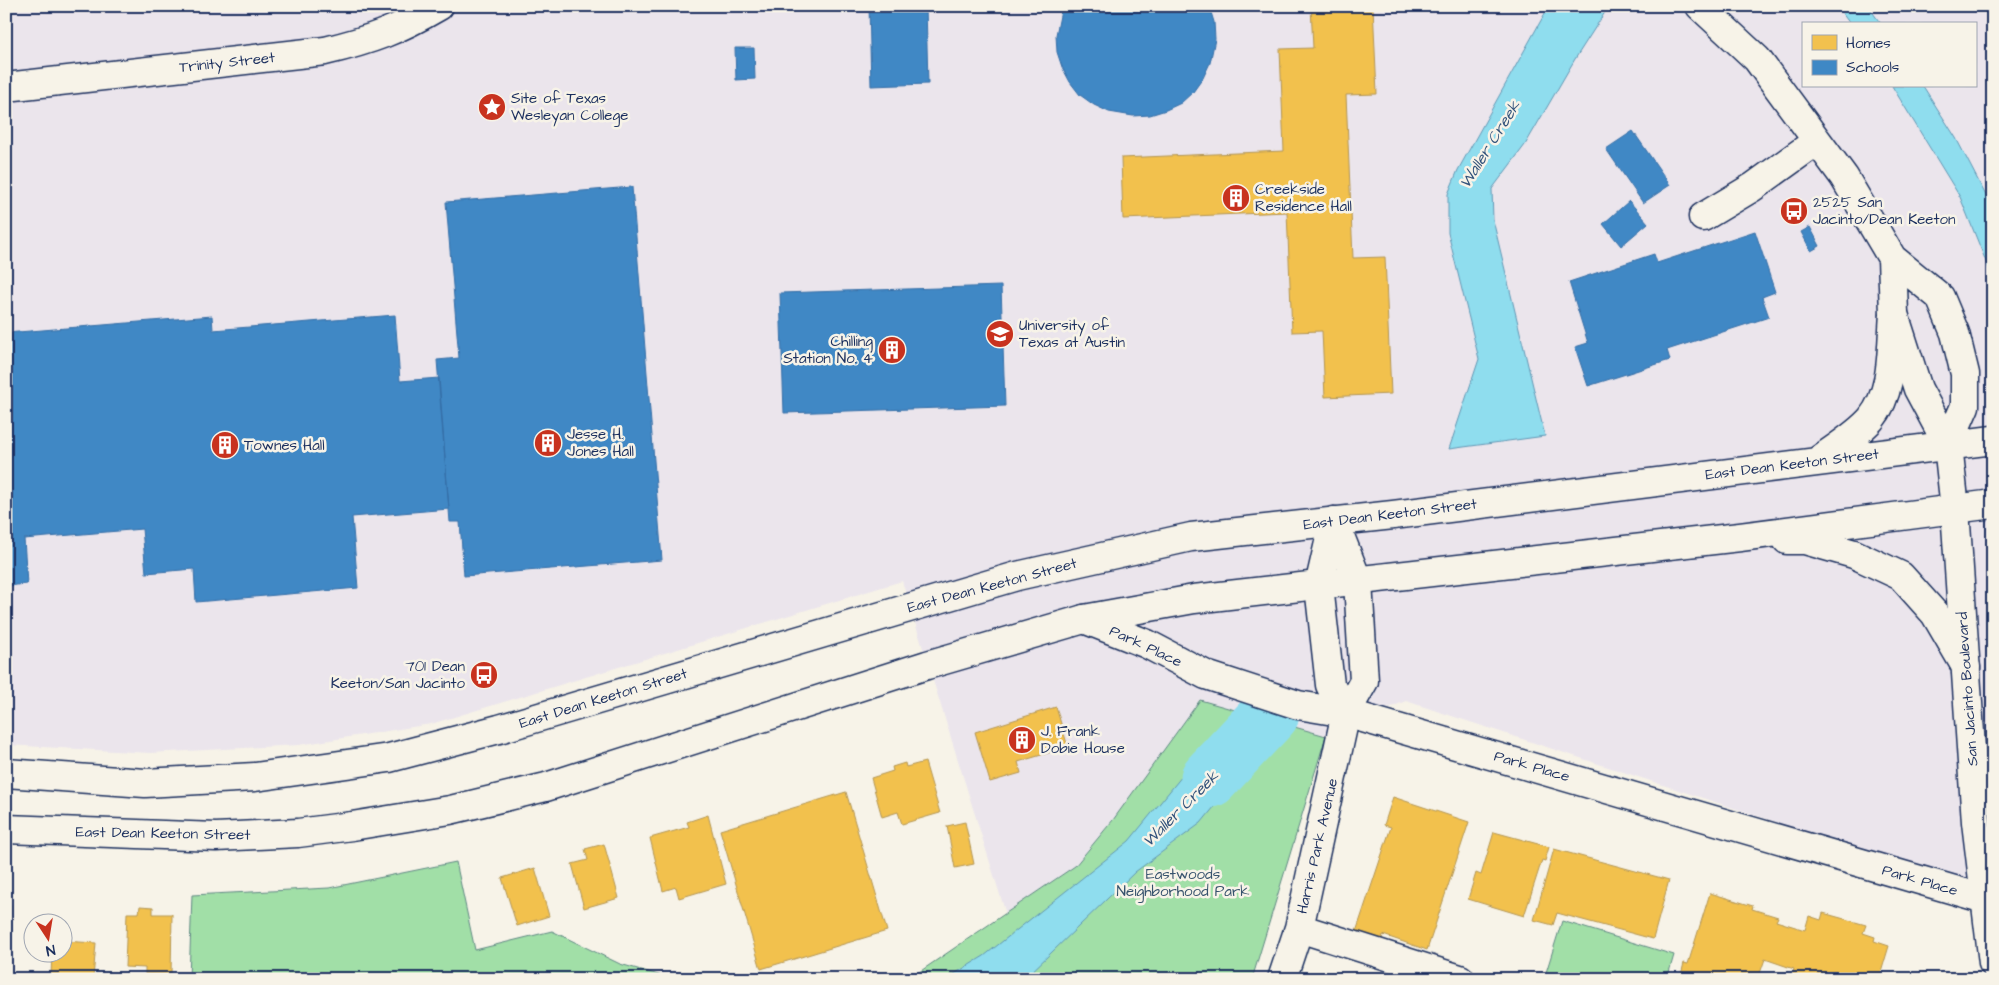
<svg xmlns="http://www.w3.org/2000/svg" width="1999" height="985" font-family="'Architects Daughter',sans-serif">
	<rect width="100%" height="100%" fill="#f7f3e8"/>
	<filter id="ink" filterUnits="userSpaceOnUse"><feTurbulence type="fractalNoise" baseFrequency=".02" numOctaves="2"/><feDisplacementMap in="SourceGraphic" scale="10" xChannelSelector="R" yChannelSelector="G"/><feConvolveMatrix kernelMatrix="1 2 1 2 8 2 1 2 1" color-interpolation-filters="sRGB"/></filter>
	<g filter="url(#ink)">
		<!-- built -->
		<path fill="#ebe5ec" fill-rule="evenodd" d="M6,6h1987v887l-587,-192 -293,119 -38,46 -69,48 -104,-333 -471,143 -132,21 -149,8 -144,-8zM1803,24h172v62h-172z"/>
		<!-- green -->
		<path fill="#a1dfa7" stroke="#5e8782" d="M1200,700l126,36 -74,243h-343l166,-113 38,-46z
			M456,862l19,88 77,-19 68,33 53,15h-484l3,-84 137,-7z
			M1562,921l112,34 -7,24h-123z"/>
		<!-- water -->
		<path fill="#8fddee" stroke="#6197b4" d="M1549,6h60l-34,53 -50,86 -33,44 1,31 52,216 -96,13 30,-90 -31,-126v-39l10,-24z
			M1837,6h31l13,18h-31z
			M1892,86h31l33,52 37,71v70l-33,-82z
			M1236,710l47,13 -82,100 -66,49 -111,107h-78l38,-23 145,-115z"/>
		<!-- homes -->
		<path fill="#f2c14e" stroke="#b29553" d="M1311,6h62l4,88 -31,1 7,163 32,-1 6,137 -66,3 -3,-66 -30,1 -5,-120 -164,7 -2,-61 163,-7 -4,-102 33,-1z
			M1056,707l12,40 -50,15 3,11 -31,9 -15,-50z
			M925,762l15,51 -38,11 -4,-12 -16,5 -11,-39 22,-7 -1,-4 13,-4 1,4z
			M846,792l41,139 -126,38 -41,-139z
			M1393,797l76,25 -42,128 -44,-15 -3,11 -22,-7 2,-6 -4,-1 35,-105 -7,-2z
			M708,815l18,69 -47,14 -3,-11 -13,4 -13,-53 39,-11 -2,-5z
			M965,822l9,42 -19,4 -8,-42z
			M1494,832l55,15 -4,14 -3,-1 -18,56 -56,-17 8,-26 5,2z
			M604,844l15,54 -35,10 -12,-44 16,-4 -3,-11z
			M1554,849l115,31 -16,59 -96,-26 -4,12 -19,-5z
			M535,868l14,48 -32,10 -15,-48z
			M1710,893l43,13 -1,3 26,8 -2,4 29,9 4,-14 12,4 2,-7 43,12 -3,8 12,4 -1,4 15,5 -10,33h-88l3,-10 -29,-10 -7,20h-78l4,-16 4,1z
			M6,905h5l-5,61z
			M140,906l13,1v7h19l-1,61 -26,-1v-6l-20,-1 2,-54h12z
			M62,941l34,2 -3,36 -42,-3 1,-24h10z"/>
		<!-- schools -->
		<path fill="#3f88c5" stroke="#346da6" d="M869,6h57l2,78 -57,2z
			M1062,6h147l5,16 1,17 -5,24 -7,15 -10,14 -12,11 -15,7 -16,5 -17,1 -24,-4 -15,-7 -14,-10 -10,-13 -8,-15 -5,-15 -1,-17z
			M735,48h19l1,31 -19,1z
			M1633,131l37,54 -27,18 -37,-54z
			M632,187l30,373 -198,16 -4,-54h-10l-13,-162 22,-2 -13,-156z
			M1629,201l19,22 -27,23 -18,-22z
			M1810,227l10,19 -9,5 -10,-19z
			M1755,231l20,61 -13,5 7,20 -102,33 3,10 -82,26 -13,-39 13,-4 -19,-61 85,-28 3,9z
			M1001,286l4,120 -221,7 -4,-120z
			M395,315l5,66 39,-3 10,131 -97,8 6,71 -162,14 -2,-33 -48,4 -4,-44 -118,10 3,45 -21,2v-253l206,-17 1,14z"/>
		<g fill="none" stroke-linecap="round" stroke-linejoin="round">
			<!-- river -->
			<path stroke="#8fddee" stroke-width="59" d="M1210,778l60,-64"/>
			<defs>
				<path id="minor" d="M1700,6l57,53 87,118 48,81 48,39 15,36 10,41v32l-17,39
					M6,87l319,-36c46,-11 73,-21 114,-45
					M1703,217l50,-30 64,-46
					M1892,258l2,56 24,75 30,56 7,64 21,313 17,141
					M1334,521l-15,65 11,99 16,28
					M1084,619l63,25 59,31 92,30 48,8 639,186
					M1299,928l161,51
					M1282,979l17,-51 47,-215 18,-32 -6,-99 -24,-61"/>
				<path id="major" d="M1819,460c16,-12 38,-25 52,-41 23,-28 20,-70 23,-105
					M1787,540h18l49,14 47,22 34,38 31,53
					M6,773l139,10 110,-6 134,-19 110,-29 518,-153 174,-39 202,-22 600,-75
					M6,829l210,8 82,-4 54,-7 98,-16 96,-23 381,-122 157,-46 110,-20 546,-62 253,-33"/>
			</defs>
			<!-- minor casing -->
			<use href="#minor" stroke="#1b2f5e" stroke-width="31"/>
			<!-- major casing -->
			<use href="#major" stroke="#1b2f5e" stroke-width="31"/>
			<!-- minor -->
			<use href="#minor" stroke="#f7f3e8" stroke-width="28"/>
			<!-- major -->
			<use href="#major" stroke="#f7f3e8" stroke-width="28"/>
		</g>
	</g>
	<!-- icons -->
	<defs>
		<symbol id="sight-disc" viewBox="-11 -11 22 22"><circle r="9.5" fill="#c8321e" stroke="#f7f3e8"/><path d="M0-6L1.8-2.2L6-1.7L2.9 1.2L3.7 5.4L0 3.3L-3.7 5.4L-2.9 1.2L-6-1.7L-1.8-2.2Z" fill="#fff"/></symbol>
		<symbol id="building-disc" viewBox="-11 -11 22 22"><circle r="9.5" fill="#c8321e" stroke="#f7f3e8"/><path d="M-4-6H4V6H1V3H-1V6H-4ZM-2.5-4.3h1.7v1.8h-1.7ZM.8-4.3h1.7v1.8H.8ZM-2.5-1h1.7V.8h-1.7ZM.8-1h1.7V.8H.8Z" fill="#fff"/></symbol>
		<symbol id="bus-disc" viewBox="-11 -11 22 22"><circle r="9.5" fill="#c8321e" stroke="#f7f3e8"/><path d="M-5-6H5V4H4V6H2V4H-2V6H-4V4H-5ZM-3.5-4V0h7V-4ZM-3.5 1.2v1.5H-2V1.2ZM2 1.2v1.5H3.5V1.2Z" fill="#fff"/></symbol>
		<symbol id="university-disc" viewBox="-11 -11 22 22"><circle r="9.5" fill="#c8321e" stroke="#f7f3e8"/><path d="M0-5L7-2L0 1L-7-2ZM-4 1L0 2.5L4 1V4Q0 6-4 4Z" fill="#fff"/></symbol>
	</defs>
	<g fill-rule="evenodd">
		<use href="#sight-disc" x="476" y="91" width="32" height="32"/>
		<use href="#building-disc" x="1220" y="182" width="32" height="32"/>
		<use href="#bus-disc" x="1778" y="195" width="32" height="32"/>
		<use href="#university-disc" x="984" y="318" width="32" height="32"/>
		<use href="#building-disc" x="876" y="334" width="32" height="32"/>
		<use href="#building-disc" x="532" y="427" width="32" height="32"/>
		<use href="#building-disc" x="209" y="429" width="32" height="32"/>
		<use href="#bus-disc" x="468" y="659" width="32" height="32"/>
		<use href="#building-disc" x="1006" y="724" width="32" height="32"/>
	</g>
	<g text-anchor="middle" stroke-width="5" stroke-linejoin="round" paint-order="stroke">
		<!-- street labels -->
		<g font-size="15" fill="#1b2f5e" stroke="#f7f3e8">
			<text transform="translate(227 62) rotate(-6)" y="5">Trinity Street</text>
			<text transform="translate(1792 464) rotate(-7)" y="5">East Dean Keeton Street</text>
			<text transform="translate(1390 514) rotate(-7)" y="5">East Dean Keeton Street</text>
			<text transform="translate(992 585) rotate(-15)" y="5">East Dean Keeton Street</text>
			<text transform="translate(1146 646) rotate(25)" y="5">Park Place</text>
			<text transform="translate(1967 689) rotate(-94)" y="5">San Jacinto Boulevard</text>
			<text transform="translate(603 698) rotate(-17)" y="5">East Dean Keeton Street</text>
			<text transform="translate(1532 766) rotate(16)" y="5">Park Place</text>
			<text transform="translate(163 833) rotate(1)" y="5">East Dean Keeton Street</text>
			<text transform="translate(1317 846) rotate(-77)" y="5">Harris Park Avenue</text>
			<text transform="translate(1920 880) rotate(16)" y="5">Park Place</text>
		</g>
		<!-- poi labels -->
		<g font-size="15" fill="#1b2f5e" stroke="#f7f3e8" text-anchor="start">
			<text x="511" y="103">Site of Texas<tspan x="511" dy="17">Wesleyan College</tspan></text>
			<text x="1255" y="194">Creekside<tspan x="1255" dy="17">Residence Hall</tspan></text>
			<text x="1813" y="207">2525 San<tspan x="1813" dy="17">Jacinto/Dean Keeton</tspan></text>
			<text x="1019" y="330">University of<tspan x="1019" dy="17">Texas at Austin</tspan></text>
			<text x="873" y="346" text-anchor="end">Chilling<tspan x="873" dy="17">Station No. 4</tspan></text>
			<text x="567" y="439">Jesse H.<tspan x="567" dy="17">Jones Hall</tspan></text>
			<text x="244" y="450">Townes Hall</text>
			<text x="465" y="671" text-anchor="end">701 Dean<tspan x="465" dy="17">Keeton/San Jacinto</tspan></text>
			<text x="1041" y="736">J. Frank<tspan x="1041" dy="17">Dobie House</tspan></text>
		</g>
		<!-- park labels -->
		<g font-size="15" fill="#36526d" stroke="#f7f3e8">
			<text x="1183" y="879">Eastwoods<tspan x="1183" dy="17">Neighborhood Park</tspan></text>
		</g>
		<!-- water labels -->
		<g font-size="16" font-style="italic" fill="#32527b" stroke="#f7f3e8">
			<text transform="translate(1489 144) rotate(-58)" y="6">Waller Creek</text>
			<text transform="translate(1180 808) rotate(-45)" y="6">Waller Creek</text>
		</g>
	</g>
	<!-- margin -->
	<rect width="1999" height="985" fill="none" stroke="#f7f3e8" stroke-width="25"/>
	<rect x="12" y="12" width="1974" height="960" fill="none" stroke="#1b2f5e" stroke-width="2" filter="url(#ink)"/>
	<!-- legend -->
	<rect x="1802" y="22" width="175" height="65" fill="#f7f3e8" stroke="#9fa5b1"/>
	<rect x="1812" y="35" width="25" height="15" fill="#f2c14e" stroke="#9fa5b1"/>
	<text x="1846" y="48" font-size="15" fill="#1b2f5e">Homes</text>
	<rect x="1812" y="60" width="25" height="15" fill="#3f88c5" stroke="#9fa5b1"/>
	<text x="1846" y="72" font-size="15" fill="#1b2f5e">Schools</text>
	<!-- north arrow -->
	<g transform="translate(48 938) rotate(168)"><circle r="24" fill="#f7f3e8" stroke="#9fa5b1"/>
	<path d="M0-4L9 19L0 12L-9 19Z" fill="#c8321e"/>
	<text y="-8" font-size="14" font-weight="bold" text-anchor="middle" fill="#1b2f5e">N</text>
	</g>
</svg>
